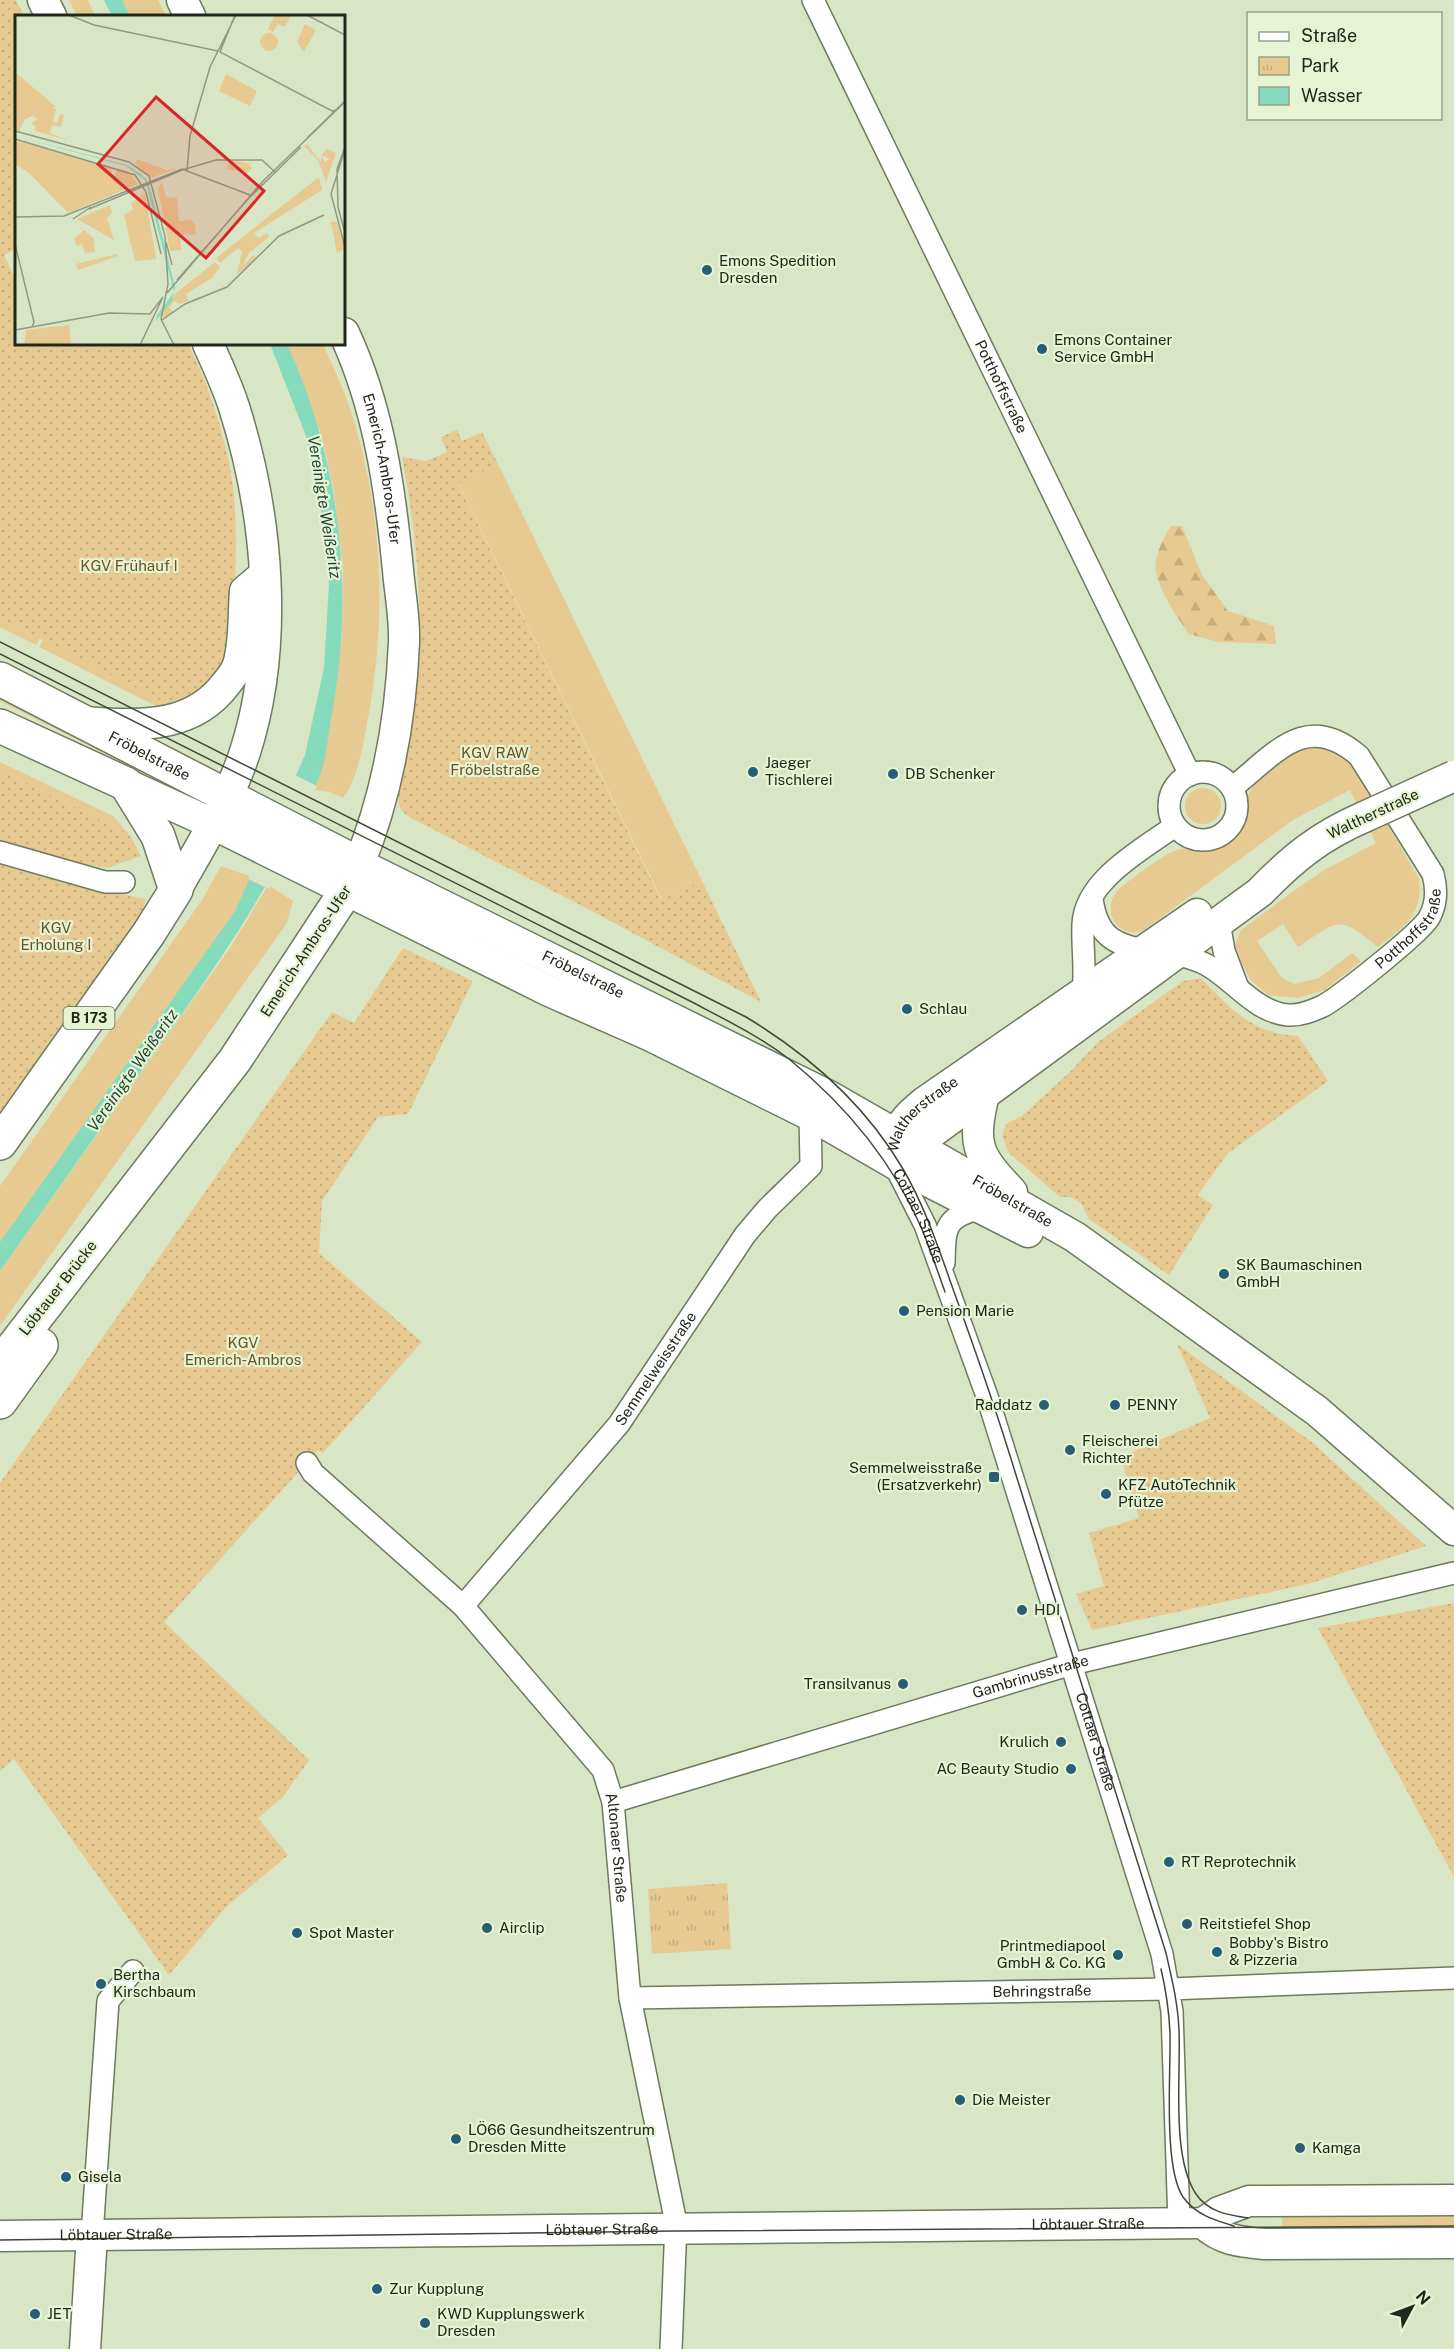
<svg xmlns="http://www.w3.org/2000/svg" width="1454" height="2349" font-family="'Public Sans',sans-serif">
	<defs>
		<pattern id="forest-firs" width="22" height="20" patternUnits="userSpaceOnUse" patternTransform="scale(1.5)"><rect width="22" height="20" fill="#e7c992"/><path d="M5 1l3.5 6h-7zM16 11l3.5 6h-7z" fill="#c6ad7d"/></pattern>
		<pattern id="park-tufts" width="24" height="20" patternUnits="userSpaceOnUse" patternTransform="scale(1.5)"><rect width="24" height="20" fill="#e7c992"/><path d="M3 7l-1-3M5 7V3M7 7l1-3M15 17l-1-3M17 17v-4M19 17l1-3" fill="none" stroke="#c6ad7d"/></pattern>
		<pattern id="garden-dots" width="8" height="8" patternUnits="userSpaceOnUse" patternTransform="scale(1.5)"><rect width="8" height="8" fill="#e7c992"/><path d="M2 2h.1M6 6h.1" fill="none" stroke="#c6ad7d" stroke-width="1.8" stroke-linecap="round"/></pattern>
	</defs>
	<rect width="100%" height="100%" fill="#d9e6c6"/>
	<!-- grass -->
	<path fill="#e7c992" d="M69,0h19l7,16h-18z
		M122,0h36l8,16h-36z
		M287,344h36c10,23 22,47 29,71 30,96 35,198 17,297 -5,27 -9,63 -26,86l-13,-6 -18,-2 30,-153 1,-72 -9,-72 -12,-56z
		M498,464l204,417 -40,19 -204,-418z
		M0,618l40,20 -4,7 -36,-18z
		M43,640l125,62 -8,6 -121,-61z
		M0,691l182,90 -4,9 -178,-89z
		M1321,747l15,4 20,19 63,109c4,38 -14,46 -41,68 -40,-33 -39,-27 -80,0l-15,-23 -26,17 25,37 12,6 25,-6 33,-25 9,8 -36,29 -27,8 -30,-3 -17,-15 -18,-31 8,-19 54,-40 29,-20 52,-27 -26,-53 -57,30 -150,111c-28,9 -44,-26 -22,-44 13,-10 39,-30 53,-36 21,-7 39,0 56,-15 12,-9 9,-19 14,-32 13,-32 43,-53 77,-57z
		M0,762l113,54 16,18 -129,-64z
		M1185 806a18 18 0 1 1 36 0a18 18 0 1 1-36 0Z
		M221,866l31,11 -17,34 -235,331v-56l202,-286z
		M268,885l25,16 -6,22 -287,403v-55l232,-326z
		M1282,2214h172v14l-172,2z"/>
	<!-- forest -->
	<path fill="url(#forest-firs)" d="M1171,526h11l20,49 26,36 46,15 2,18 -59,-2 -28,-8c-11,-16 -31,-44 -33,-63 -3,-14 8,-34 15,-45z"/>
	<!-- park -->
	<path fill="url(#park-tufts)" d="M727,1883l4,66 -79,5 -4,-65z"/>
	<!-- garden -->
	<path fill="url(#garden-dots)" d="M0,0h16l8,16h-8v233l-12,6 12,26v63h172c20,39 35,85 43,129 8,44 7,144 -8,185 -7,21 -32,42 -53,47l-170,-87z
		M457,430l5,11 20,-9 16,32 -40,19 203,417 41,-19 59,121 -171,-92 -179,-92c-3,-2 -8,-6 -10,-9 -10,-15 8,-66 11,-85 14,-89 7,-179 -10,-267l24,4 21,-9 -6,-15z
		M0,770l129,64 12,22 -34,12 -60,-10 -47,-13z
		M0,861l115,32 31,6 -4,13 -142,201z
		M403,948l70,33 -65,133 -30,3 -56,84 -3,52 103,89 -99,111 -5,-3 -154,172 145,138 -26,37 -25,21 30,37 -61,51 -58,69 -155,-216 -14,12v-288l332,-471 22,11z
		M1201,978c31,32 50,55 97,58l30,45 -101,73 -29,41 15,10 -44,70 -80,-56 -8,-16 -11,-6h-10l-51,-44 -7,-17 4,-12 17,-9 48,-44 27,-29 85,-61z
		M1177,1344l136,99 113,103 -118,38 -216,46 -16,-36 28,-8 -15,-53 50,-15 -18,-61 89,-39z
		M1454,1603v274l-136,-249z"/>
	<!-- water -->
	<path fill="#86dbbc" d="M104,0h18l8,16h-18z
		M270,344h17c53,116 68,244 45,370 -4,19 -5,42 -12,61 -43,106 -104,192 -170,284 -50,71 -100,141 -150,212v-29l235,-331 70,-156 19,-87 5,-84 -8,-75 -15,-73z"/>
	<!-- pier -->
	<path fill="#d9e6c6" d="M293,774l24,12 -48,103 -21,-10z"/>
	<g fill="none" stroke-linecap="round" stroke-linejoin="round">
		<defs>
			<g id="street">
				<path id="s1" d="M813,0l377,775"/>
				<circle cx="1203" cy="806" r="34"/>
				<path d="M0,852l105,30h19"/>
				<path d="M1092,899c5,35 20,46 54,51"/>
				<path d="M1219,922l5,29 14,37"/>
				<path id="s2" d="M1176,954c10,3 22,6 31,11 27,15 48,47 81,50 12,1 24,-4 35,-9 18,-10 96,-72 106,-88 8,-14 8,-29 4,-44l-74,-118c-53,-46 -84,-2 -127,32"/>
				<path d="M1083,993c3,-24 -1,-45 0,-69 2,-44 61,-76 92,-98"/>
				<path id="s3" d="M893,1162l32,63 63,174 174,555 10,57 7,212"/>
				<path d="M944,1263c1,-36 0,-46 38,-55"/>
				<path id="s4" d="M307,1463l6,10 150,133 140,164 10,32 17,196 46,225 -5,126"/>
				<path id="s5" d="M463,1606l156,-182 126,-189 22,-26 44,-43 -1,-51"/>
				<path id="s6" d="M613,1802l459,-138 382,-91"/>
				<path id="s7" d="M630,1998l539,-9 285,-11"/>
				<path d="M92,2235l16,-234 25,-30"/>
			</g>
			<g id="secondary">
				<path d="M43,0l8,16"/>
				<path d="M182,0l8,16"/>
				<path id="s8" d="M344,333c35,75 46,155 54,237 2,24 7,49 6,72 -3,75 -17,153 -45,222l470,232 246,141 242,174 137,119"/>
				<path d="M86,722c47,3 99,8 134,-31 6,-7 15,-17 18,-26 7,-23 5,-51 7,-74l19,-16"/>
				<path d="M126,784l87,40 336,167 102,45 163,81 88,51 126,64"/>
				<path d="M176,890c25,-45 53,-89 69,-138 35,-108 23,-238 -11,-345 -7,-22 -17,-43 -26,-63"/>
				<path d="M984,1094c-12,51 -8,60 28,98"/>
				<path id="s9" d="M893,1152c4,-26 13,-35 33,-51l271,-187"/>
				<path d="M900,1156l360,-264c33,-34 60,-56 104,-75"/>
				<path d="M1203,2223c18,17 37,19 61,21l190,-1"/>
				<path id="s10" d="M0,2236l1203,-13 16,-11 30,-11 205,-1"/>
				<path d="M85,2349l7,-114"/>
			</g>
			<g id="primary">
				<path id="s11" d="M0,679l359,185 -13,27 -111,169 -235,304"/>
				<path d="M0,726l126,58 32,52 18,54 -27,43 -149,210"/>
				<path d="M0,1402l41,-57"/>
			</g>
		</defs>
		<!-- street casing -->
		<use href="#street" stroke="#6e7a5d" stroke-width="24"/>
		<!-- secondary casing -->
		<use href="#secondary" stroke="#6e7a5d" stroke-width="33"/>
		<!-- primary casing -->
		<use href="#primary" stroke="#6e7a5d" stroke-width="36"/>
		<!-- street -->
		<use href="#street" stroke="#fff" stroke-width="21"/>
		<!-- secondary -->
		<use href="#secondary" stroke="#fff" stroke-width="30"/>
		<!-- primary -->
		<use href="#primary" stroke="#fff" stroke-width="33"/>
		<!-- tram -->
		<path stroke="#414838" stroke-width="1.5" d="M0,642l746,375c63,38 119,87 157,152 24,41 38,87 54,131 21,58 41,116 59,175 50,159 100,319 150,478 6,26 12,51 13,77 2,46 -8,127 17,164 12,18 32,21 52,24
			M0,654l690,347c34,18 69,35 99,58 55,45 103,102 132,168 9,21 16,43 24,65
			M1161,1969c5,21 8,42 9,64 1,39 -7,134 13,164 13,18 31,23 51,29
			M0,2240l676,-9 778,-5"/>
		<defs>
			<path id="secondary-bridge" d="M1364,817l90,-41"/>
		</defs>
		<!-- secondary-bridge casing -->
		<use href="#secondary-bridge" stroke="#6e7a5d" stroke-width="33" stroke-linecap="butt"/>
		<!-- secondary-bridge -->
		<use href="#secondary-bridge" stroke="#fff" stroke-width="30"/>
	</g>
	<!-- markers -->
	<g fill="#265d78" stroke="#e6f4d3" stroke-width="2">
		<circle cx="707" cy="270" r="6"/>
		<circle cx="1042" cy="349" r="6"/>
		<circle cx="753" cy="772" r="6"/>
		<circle cx="893" cy="774" r="6"/>
		<circle cx="907" cy="1009" r="6"/>
		<circle cx="1224" cy="1274" r="6"/>
		<circle cx="904" cy="1311" r="6"/>
		<circle cx="1044" cy="1405" r="6"/>
		<circle cx="1115" cy="1405" r="6"/>
		<circle cx="1070" cy="1450" r="6"/>
		<rect x="988" y="1471" width="12" height="12" rx="3"/>
		<circle cx="1106" cy="1494" r="6"/>
		<circle cx="1022" cy="1610" r="6"/>
		<circle cx="903" cy="1684" r="6"/>
		<circle cx="1061" cy="1742" r="6"/>
		<circle cx="1071" cy="1769" r="6"/>
		<circle cx="1169" cy="1862" r="6"/>
		<circle cx="1187" cy="1924" r="6"/>
		<circle cx="487" cy="1928" r="6"/>
		<circle cx="297" cy="1933" r="6"/>
		<circle cx="1217" cy="1952" r="6"/>
		<circle cx="1118" cy="1955" r="6"/>
		<circle cx="101" cy="1984" r="6"/>
		<circle cx="960" cy="2100" r="6"/>
		<circle cx="456" cy="2139" r="6"/>
		<circle cx="1300" cy="2148" r="6"/>
		<circle cx="66" cy="2177" r="6"/>
		<circle cx="377" cy="2289" r="6"/>
		<circle cx="35" cy="2314" r="6"/>
		<circle cx="425" cy="2323" r="6"/>
	</g>
	<g text-anchor="middle" stroke-width="4.5" stroke-linejoin="round" paint-order="stroke">
		<!-- shield labels -->
		<rect fill="#e6f4d3" stroke="#5d6452" stroke-width="1.5" x="63.5" y="1007" width="51" height="22" rx="4.5"/>
		<g font-size="14" font-weight="bold" fill="#22271b">
			<text x="89" y="1023">B 173</text>
		</g>
		<!-- poi labels -->
		<g font-size="15" fill="#22271b" stroke="#e6f4d3" text-anchor="start">
			<text x="719" y="266">Emons Spedition<tspan x="719" dy="17">Dresden</tspan></text>
			<text x="1054" y="345">Emons Container<tspan x="1054" dy="17">Service GmbH</tspan></text>
			<text x="765" y="768">Jaeger<tspan x="765" dy="17">Tischlerei</tspan></text>
			<text x="905" y="779">DB Schenker</text>
			<text x="919" y="1014">Schlau</text>
			<text x="1236" y="1270">SK Baumaschinen<tspan x="1236" dy="17">GmbH</tspan></text>
			<text x="916" y="1316">Pension Marie</text>
			<text x="1032" y="1410" text-anchor="end">Raddatz</text>
			<text x="1127" y="1410">PENNY</text>
			<text x="1082" y="1446">Fleischerei<tspan x="1082" dy="17">Richter</tspan></text>
			<text x="982" y="1473" text-anchor="end">Semmelweisstraße<tspan x="982" dy="17">(Ersatzverkehr)</tspan></text>
			<text x="1118" y="1490">KFZ AutoTechnik<tspan x="1118" dy="17">Pfütze</tspan></text>
			<text x="1034" y="1615">HDI</text>
			<text x="891" y="1689" text-anchor="end">Transilvanus</text>
			<text x="1049" y="1747" text-anchor="end">Krulich</text>
			<text x="1059" y="1774" text-anchor="end">AC Beauty Studio</text>
			<text x="1181" y="1867">RT Reprotechnik</text>
			<text x="1199" y="1929">Reitstiefel Shop</text>
			<text x="499" y="1933">Airclip</text>
			<text x="309" y="1938">Spot Master</text>
			<text x="1229" y="1948">Bobby's Bistro<tspan x="1229" dy="17">&amp; Pizzeria</tspan></text>
			<text x="1106" y="1951" text-anchor="end">Printmediapool<tspan x="1106" dy="17">GmbH &amp; Co. KG</tspan></text>
			<text x="113" y="1980">Bertha<tspan x="113" dy="17">Kirschbaum</tspan></text>
			<text x="972" y="2105">Die Meister</text>
			<text x="468" y="2135">LÖ66 Gesundheitszentrum<tspan x="468" dy="17">Dresden Mitte</tspan></text>
			<text x="1312" y="2153">Kamga</text>
			<text x="78" y="2182">Gisela</text>
			<text x="389" y="2294">Zur Kupplung</text>
			<text x="47" y="2319">JET</text>
			<text x="437" y="2319">KWD Kupplungswerk<tspan x="437" dy="17">Dresden</tspan></text>
		</g>
		<!-- street labels -->
		<g font-size="15" fill="#22271b" stroke="#e6f4d3">
			<text dy="5" stroke="none"><textPath href="#s1" startOffset="430">Potthoffstraße</textPath></text>
			<text dy="5" stroke="none"><textPath href="#s8" startOffset="142">Emerich-Ambros-Ufer</textPath></text>
			<text dy="5" stroke="none"><textPath href="#s11" startOffset="168">Fröbelstraße</textPath></text>
			<text transform="translate(1373 814) rotate(-25)" y="5">Waltherstraße</text>
			<text dy="5" stroke="none"><textPath href="#s2" startOffset="284">Potthoffstraße</textPath></text>
			<text transform="translate(306 951) rotate(-57)" y="5">Emerich-Ambros-Ufer</text>
			<text dy="5" stroke="none"><textPath href="#s8" startOffset="794">Fröbelstraße</textPath></text>
			<text dy="5" stroke="none"><textPath href="#s9" startOffset="50">Waltherstraße</textPath></text>
			<text dy="5" stroke="none"><textPath href="#s8" startOffset="1280">Fröbelstraße</textPath></text>
			<text dy="5" stroke="none"><textPath href="#s3" startOffset="60">Cottaer Straße</textPath></text>
			<text transform="translate(58 1288) rotate(-52)" y="5">Löbtauer Brücke</text>
			<text dy="5" stroke="none"><textPath href="#s5" startOffset="306">Semmelweisstraße</textPath></text>
			<text dy="5" stroke="none"><textPath href="#s6" startOffset="436">Gambrinusstraße</textPath></text>
			<text dy="5" stroke="none"><textPath href="#s3" startOffset="615">Cottaer Straße</textPath></text>
			<text dy="5" stroke="none"><textPath href="#s4" startOffset="507">Altonaer Straße</textPath></text>
			<text dy="5" stroke="none"><textPath href="#s7" startOffset="412">Behringstraße</textPath></text>
			<text dy="5" stroke="none"><textPath href="#s10" startOffset="1088">Löbtauer Straße</textPath></text>
			<text dy="5" stroke="none"><textPath href="#s10" startOffset="602">Löbtauer Straße</textPath></text>
			<text dy="5" stroke="none"><textPath href="#s10" startOffset="116">Löbtauer Straße</textPath></text>
		</g>
		<!-- park labels -->
		<g font-size="15" fill="#6b5220" stroke="#e6f4d3">
			<text x="129" y="571">KGV Frühauf I</text>
			<text x="495" y="758">KGV RAW<tspan x="495" dy="17">Fröbelstraße</tspan></text>
			<text x="56" y="933">KGV<tspan x="56" dy="17">Erholung I</tspan></text>
			<text x="243" y="1348">KGV<tspan x="243" dy="17">Emerich-Ambros</tspan></text>
		</g>
		<!-- water labels -->
		<g font-size="16" font-style="italic" fill="#204639" stroke="#e6f4d3">
			<text transform="translate(325 507) rotate(81)" y="6">Vereinigte Weißeritz</text>
			<text transform="translate(132 1070) rotate(-55)" y="6">Vereinigte Weißeritz</text>
		</g>
	</g>
	<!-- overview -->
	<g transform="translate(15 15)">
		<rect width="330" height="330" fill="#d9e6c6"/>
		<path d="M0,57l40,34 -3,2 4,1 -3,13 4,1 3,-9 4,1 -3,12 -9,-2 -2,8 17,7 -32,-9 1,-5 -5,-2 6,-5 -4,-3 -8,3 -6,12 -4,-1zM292,129l14,18v-6l4,6 5,-3 -9,-4 6,-6 9,4 -10,29 -8,-22 -14,-14zM238,217l6,6 8,-5 2,4 -20,16 -7,14 11,-12 3,3 -19,17 5,-24 -4,-3 -18,15 -2,-3z" fill="#e7c992"/>
		<path d="M316,207h6l8,27 -8,4z" fill="#e7c992"/>
		<path d="M260,0h16l-6,12 -7,-3 -5,8 -5,-3zM54,310l2,20h-47l2,-15z" fill="#e7c992"/>
		<path d="M290,9l11,6 -12,22 -7,-10zM245 27a9 9 0 1 1 18 0a9 9 0 1 1-18 0ZM304,162l3,13 -68,43 -34,30 -4,-5zM102,239l1,2 -40,14 -2,-6zM200,247l5,5 -8,11 -26,16 3,7 -11,3 -3,-3 -6,6 4,5 -7,6 -5,-2 15,-23z" fill="#e7c992"/>
		<path d="M211,59l31,17 -7,15 -31,-15zM0,125l97,27 -1,7 4,1 2,-7 12,4 9,12 -70,29 -39,-40 -14,-9zM122,144l29,11 9,-1 -24,9 -16,-14zM216,145l17,3 4,5 -5,5 -21,-4zM147,167l4,15 11,1 2,23 13,-1 3,5 1,10 -16,-1 1,16 -11,1 -12,-62zM130,178l11,66 -21,2 -11,-46 9,-6 -2,-6zM95,190l2,8 -5,5 7,22 -37,-21zM69,215l10,8 1,14 -10,1 -3,-9 -5,2 -3,-7z" fill="#e7c992"/>
		<path d="M0,121l112,29 14,9 6,6 4,11 24,96 -3,14 -16,20 -4,24 5,-30 17,-23 -29,-112 -19,-14z" fill="#86dbbc"/>
		<path fill="none" stroke="#909a82" stroke-width="1.5" d="M54,0l25,10 124,26M220,0l-15,37 112,59 5,-1M292,0l38,20M0,116l114,31 20,14 16,60 3,48 -7,35 13,26M292,123l38,-37M0,124l120,36 11,17 15,62M330,132l-8,22 1,38 7,26M330,134l-14,45 14,53M172,155l3,-34 20,-69 26,-52M74,194l93,-39 34,-10h46l13,12M0,202l49,-1 118,-47 68,26M58,204l18,-12M151,227l6,23M0,229l19,78 -2,5M162,265l72,-82 52,-51M152,278l96,-112 82,-79M147,305l23,-16 42,-17 52,-51 45,-21M0,315l94,-17 41,1 13,-17M125,330l22,-46"/>
		<path fill="#d62828" fill-opacity="0.15" stroke="#d62828" stroke-width="3" d="M141,82l108,94 -58,67 -108,-94z"/>
		<rect width="330" height="330" fill="none" stroke="#22271b" stroke-width="3"/>
	</g>
	<!-- legend -->
	<rect x="1247" y="12" width="195" height="108" fill="#e6f4d3" stroke="#98a289" stroke-width="1.5"/>
	<rect x="1259" y="32" width="30" height="9" fill="#ffffff" stroke="#98a289" stroke-width="1.5"/>
	<text x="1301" y="42" font-size="18" fill="#22271b">Straße</text>
	<rect x="1259" y="57" width="30" height="18" fill="url(#park-tufts)" stroke="#98a289" stroke-width="1.5"/>
	<text x="1301" y="72" font-size="18" fill="#22271b">Park</text>
	<rect x="1259" y="87" width="30" height="18" fill="#86dbbc" stroke="#98a289" stroke-width="1.5"/>
	<text x="1301" y="102" font-size="18" fill="#22271b">Wasser</text>
	<!-- north arrow -->
	<g transform="translate(1412 2307) rotate(49)" stroke="#e6f4d3" stroke-width="4.5" paint-order="stroke">
	<path d="M0-4.5L10 22L0 15L-10 22Z" fill="#22271b"/>
	<text y="-9" font-size="16" font-weight="bold" text-anchor="middle" fill="#22271b">N</text>
	</g>
</svg>
